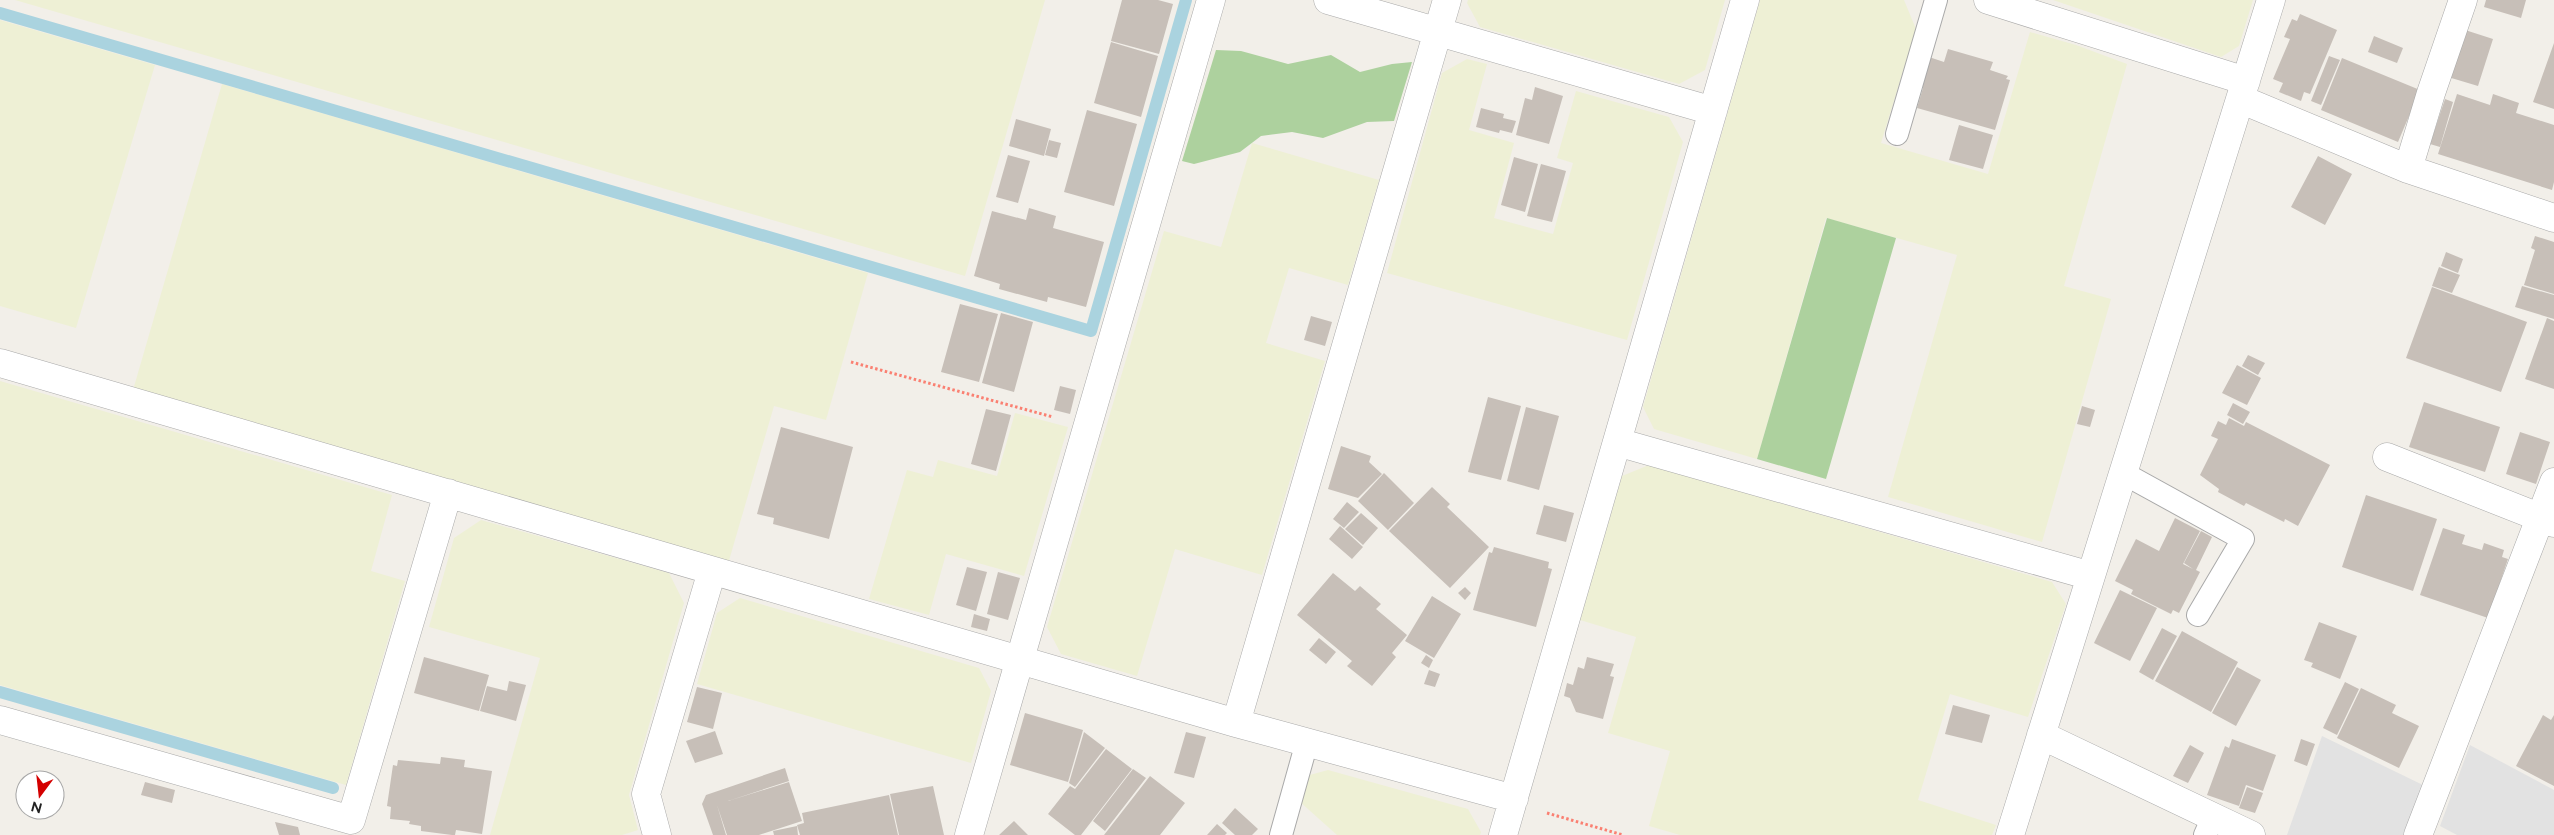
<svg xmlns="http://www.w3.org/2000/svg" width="2554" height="835" font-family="Raleway,sans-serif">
	<rect width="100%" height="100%" fill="#f2efe9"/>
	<!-- farmland -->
	<path fill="#eef0d5" d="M15,0h1030l-80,276z
		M1468,0h257l-20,70 -26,14 -199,-57 -13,-24z
		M1760,0h144l12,29 -35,114 107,31 42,-142 46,13 51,19 -63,222 47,13 -69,243 -154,-45 69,-242 -131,-37 -69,241 -103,-30 -11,-22z
		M2053,0h200l-14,46 -18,11z
		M0,20l155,45 -79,263 -76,-22z
		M1467,59l20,5 -18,66 45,13 -20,75 59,16 20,-71 -16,-5 19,-67 93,26 14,25 -56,198 -240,-67 55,-200z
		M222,84l646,189 -42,147 -52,-14 -46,158 -595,-174z
		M1252,143l127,37 -31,105 -59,-17 -23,75 59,18 -63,214 -87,-26 -38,127 -76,-22 -14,-27 117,-396 57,16z
		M0,381l392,114 -21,76 34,10 -59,204 -346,-100z
		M1015,413l53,14 -44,149 -78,-22 -17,61 -60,-16 38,-129 26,7 5,-17 59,16z
		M1649,465l403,117 14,22 -38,113 -78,-23 -32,106 78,25 -4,10h-312l-31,-9 21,-75 -62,-18 28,-96 -56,-17 42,-144z
		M481,520l188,53 15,30 -55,192 9,35 -16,5h-132l50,-177 -111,-31 25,-89z
		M740,598l239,70 12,23 -20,72 -274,-79 20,-71z
		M1328,770l140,39 13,23 -1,3h-143l-38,-34 7,-25z"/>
	<!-- forest -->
	<path fill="#add19e" d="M1216,50l25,1 47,13 43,-9 29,17 32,-8 20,-2 -18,59 -27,1 -44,16 -31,-6 -31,4 -21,16 -46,12 -12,-3z
		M1827,218l69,20 -70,241 -69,-20z"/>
	<!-- parking -->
	<path fill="#e2e2e2" d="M2322,736l103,50 -21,49h-117z
		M2470,745l84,45v45h-97l-17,-9z"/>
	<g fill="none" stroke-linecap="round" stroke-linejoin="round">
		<!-- stream -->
		<path stroke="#aad3df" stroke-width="12" d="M0,13l1091,318 95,-331
			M0,692l333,96"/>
	</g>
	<!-- building -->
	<path fill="#c7bfb8" d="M1122,0h36l15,4 -14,50 -48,-13z
		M2486,0h40l-5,18 -37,-11z
		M2300,14l37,16 -27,64 -6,-2 -3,9 -22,-9 4,-9 -10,-4 17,-40 -6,-2 8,-18 5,2z
		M2462,29l31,10 -15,47 -30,-9z
		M2374,36l29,12 -6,15 -29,-11z
		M1111,42l47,14 -17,61 -47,-14z
		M2554,43v66l-21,-7z
		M1948,49l45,13 -3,8 18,6 -2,3 4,1 -15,50 -78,-22 6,-20 -3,-1 9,-30 15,5z
		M2329,56l11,4 -19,45 -10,-4z
		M2342,58l78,32 -22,52 -77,-32z
		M1535,87l28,9 -14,48 -33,-9 9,-37 7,2z
		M2457,94l33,11 3,-11 26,9 -3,10 38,12v57l-2,8 -114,-36z
		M2445,99l8,3 -13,45 -10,-3z
		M1481,108l23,6 -1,4 13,3 -4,12 -12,-3 -1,3 -23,-6z
		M1087,110l50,14 -23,82 -50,-14z
		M1016,119l35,10 -7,27 -35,-10z
		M1959,125l34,10 -10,34 -34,-9z
		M1049,140l12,3 -4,15 -12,-3z
		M1008,155l22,6 -12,42 -22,-6z
		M2318,156l34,18 -27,51 -34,-18z
		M1514,157l24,7 -13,48 -24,-7z
		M1541,164l25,7 -14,51 -25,-6z
		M1029,208l27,8 -3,12 51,14 -18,65 -38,-10 -1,5 -48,-13 1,-5 -26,-8 18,-65 34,9z
		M2535,236l19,6v52l-30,-9 11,-35 -4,-2z
		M2446,252l17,7 -5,14 -17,-7z
		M2439,267l21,8 -8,18 -20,-7z
		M2522,286l32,9v24l-39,-12z
		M2432,287l95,35 -26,70 -95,-34z
		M960,304l38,10 -19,68 -38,-10z
		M1001,313l32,9 -19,70 -32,-9z
		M1311,316l21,6 -7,24 -21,-6z
		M2547,318l7,3v68l-29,-10z
		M2248,355l17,8 -7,12 -16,-9z
		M2237,365l24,13 -14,27 -25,-12z
		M1060,386l16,4 -6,24 -16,-4z
		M1488,397l33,9 -20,74 -33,-8z
		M2424,402l76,25 -15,45 -76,-25z
		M2233,403l17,9 -7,12 -16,-9z
		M2082,406l13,4 -5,17 -13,-3z
		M1526,407l33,9 -20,74 -32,-9z
		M986,409l25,6 -15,56 -25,-7z
		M2229,418l15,8 2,-4 84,43 -32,61 -13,-7 -1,3 -38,-19 -2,3 -26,-14 1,-3 -19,-14 18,-36 -7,-3 7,-15 8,4z
		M781,427l72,20 -24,92 -56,-15 1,-6 -17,-4z
		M2520,432l30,10 -14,42 -30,-10z
		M1341,446l30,10 -2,6 13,12 -24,24 -30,-9z
		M1384,473l30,30 -26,27 -30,-29z
		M1432,487l18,17 -3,3 42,40 -39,41 -61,-57z
		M2366,495l71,24 -24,72 -71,-24z
		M1347,502l12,10 -15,16 -11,-9z
		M1544,505l30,8 -8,29 -30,-8z
		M1361,513l17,15 -15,17 -18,-16z
		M2175,518l25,13 -17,33 10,5 -9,-6 17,-32 11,6 -16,33 4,2 -21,41 -6,-3 -2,4 -40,-20 2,-4 -18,-9 21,-42 23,12z
		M1340,526l23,21 -11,12 -23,-20z
		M2443,528l22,7 -3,9 20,6 2,-7 20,7 -2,7 6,2 -20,59 -68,-23z
		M1494,547l55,15 -1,6 4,1 -16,58 -63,-17 16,-58 3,1z
		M967,567l20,5 -11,39 -20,-6z
		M998,572l22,6 -12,42 -21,-6z
		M1333,573l22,18 5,-5 21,18 -5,5 31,26 -15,18 4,4 -24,29 -25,-20 5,-5 -55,-46z
		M1465,587l6,6 -6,7 -7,-7z
		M2120,590l37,18 -27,53 -36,-18z
		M1432,596l29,18 -27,44 -29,-17z
		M974,614l16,5 -3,12 -16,-4z
		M2319,622l38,14 -17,43 -29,-12 2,-4 -9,-3z
		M2162,628l15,8 -24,44 -14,-8z
		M2182,631l56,31 -27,50 -56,-31z
		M1319,638l17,14 -10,12 -17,-14z
		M1426,655l7,5 -4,8 -8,-5z
		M424,657l65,18 -10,36 -65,-18z
		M1587,657l27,7 -4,12 4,1 -11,42 -27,-7 -6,-14 -6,-2 3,-13 6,2 5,-18 6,2z
		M2237,667l24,13 -25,46 -24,-13z
		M1429,670l11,4 -5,13 -11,-3z
		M509,681l17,4 -10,36 -36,-10 7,-25 20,5z
		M2345,682l14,7 -22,46 -14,-7z
		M697,687l25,6 -9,36 -26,-7z
		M2361,688l35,17 -4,8 27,13 -20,42 -62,-30z
		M1953,705l37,10 -8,28 -37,-9z
		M1025,713l58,17 -15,52 -58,-17z
		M2543,715l8,5 3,-5v71l-38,-20z
		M715,731l8,23 -28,9 -9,-22z
		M1084,732l21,16 -30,39 -6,-4z
		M1186,732l20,5 -12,41 -20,-5z
		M2232,739l44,16 -13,36 -17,-6 -7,21 -32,-11 18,-49 4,2z
		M2301,739l14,5 -8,22 -13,-5z
		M2190,745l14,8 -16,30 -15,-7z
		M1106,749l26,20 -51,66h-6l-27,-21 22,-28 5,3z
		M441,757l24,3 -1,7 28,4 -10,63 -26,-4 -1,5h-3l-31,-4v-5l-12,-2 1,-3 -20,-2 1,-12 -4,-1 6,-41 4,1 1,-6 42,4z
		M785,768l4,13 -61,20 61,-19 13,39 -43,14h-32l-10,-30 9,30h-13l-11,-31 4,-9z
		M1133,769l13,9 -41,53 -12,-10z
		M1150,776l35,27 -25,32h-56z
		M145,782l30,8 -3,13 -31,-8z
		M933,786l11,49h-45l-9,-41z
		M2247,787l16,6 -8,20 -16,-5z
		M889,795l9,40h-98l-3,-10 7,-2 -2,-10z
		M1235,808l23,21 -6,6h-17l-13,-12z
		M1014,821l14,14h-29z
		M275,822l23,5 2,8h-21z
		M1217,824l10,9 -2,2h-18z
		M797,826l1,9h-24l-1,-4z"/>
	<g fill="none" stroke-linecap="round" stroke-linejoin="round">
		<defs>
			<path id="lane" d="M1897,134l39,-134
				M2123,473l120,66 -45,76
				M1281,835l26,-93
				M2205,835l8,-18"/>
			<path id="street" d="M1328,0l385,111
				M1988,0l258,81
				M2240,99l168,70 146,49
				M2408,169l23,-76 32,-93
				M0,363l1236,360 278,76
				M1617,442l474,134
				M2387,457l167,66
				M0,720l351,100 97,-327
				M1236,723l211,-723
				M2041,735l210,100
				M657,835l-11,-41 66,-223
				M969,835l242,-835
				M1503,835l242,-835
				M2010,835l261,-835
				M2418,835l136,-353"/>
		</defs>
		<!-- lane casing -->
		<use href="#lane" stroke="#a9a9a9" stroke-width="24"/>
		<!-- street casing -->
		<use href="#street" stroke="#a9a9a9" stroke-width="29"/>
		<!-- path -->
		<path stroke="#fa8072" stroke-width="3" stroke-dasharray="2.5 2.5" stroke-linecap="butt" d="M851,362l202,55
			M1547,813l76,22"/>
		<!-- lane -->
		<use href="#lane" stroke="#fff" stroke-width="22"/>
		<!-- street -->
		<use href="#street" stroke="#fff" stroke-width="28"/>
	</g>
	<!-- north arrow -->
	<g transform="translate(40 795) rotate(195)"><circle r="24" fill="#ffffff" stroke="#a7a7a7"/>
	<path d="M0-4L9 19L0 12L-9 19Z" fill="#d40000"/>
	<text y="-8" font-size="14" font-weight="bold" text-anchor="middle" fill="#222222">N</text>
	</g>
</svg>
